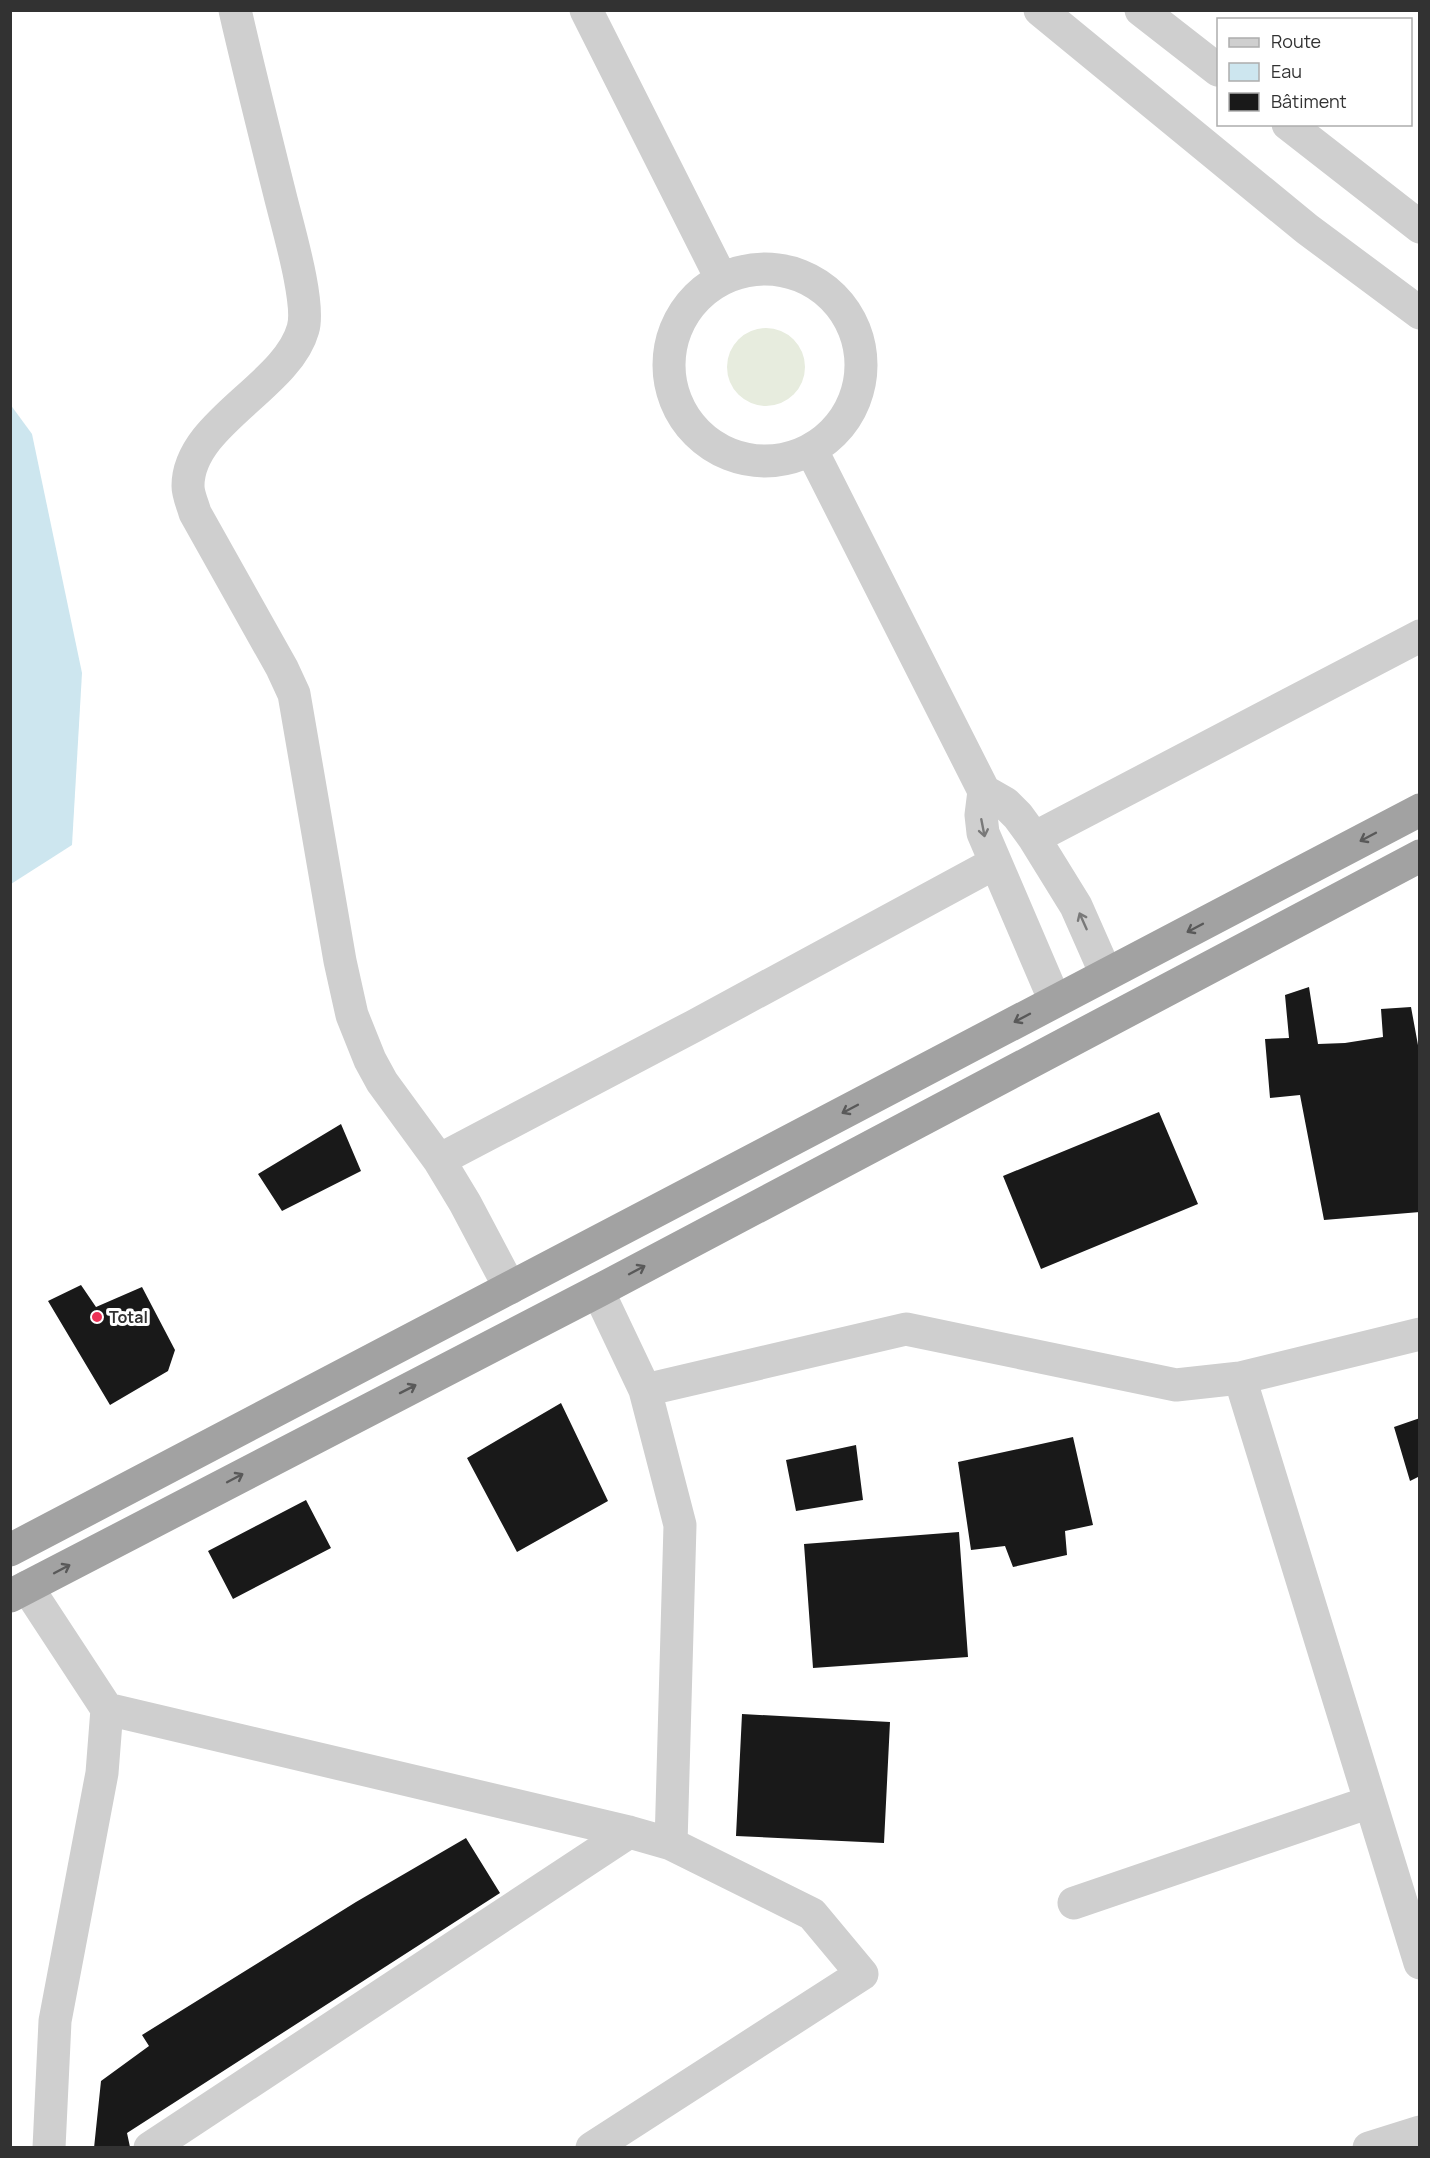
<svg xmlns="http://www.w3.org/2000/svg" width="1430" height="2158" font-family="Manrope,sans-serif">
	<rect width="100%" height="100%" fill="#fff"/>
	<!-- green -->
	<path fill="#e7ecde" d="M727 367a39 39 0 1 1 78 0a39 39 0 1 1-78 0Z"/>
	<!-- water -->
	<path fill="#cde6ef" d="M10,404l22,30 50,239 -10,172 -61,39z"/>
	<!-- building -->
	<path fill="#191919" d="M1309,987l9,57 27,-1 38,-6 -2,-28 30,-2 9,49v156l-96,8 -24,-125 -30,3 -5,-59 24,-1 -4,-43z
		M1159,1112l39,92 -157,65 -38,-93z
		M341,1124l20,47 -79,40 -24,-37z
		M81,1285l15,22 46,-20 33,63 -7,21 -58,34 -62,-104z
		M561,1403l47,98 -91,51 -50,-94z
		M1420,1418v58l-10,5 -16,-54z
		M1073,1437l20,88 -28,6 2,24 -54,12 -8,-21 -34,4 -13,-88z
		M856,1445l7,55 -67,11 -10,-51z
		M306,1500l25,48 -98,51 -25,-48z
		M959,1532l9,125 -155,11 -9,-124z
		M742,1714l148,8 -6,121 -148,-7z
		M466,1838l34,55 -373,240 3,14 -36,1 7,-67 48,-35 -7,-11 214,-133z"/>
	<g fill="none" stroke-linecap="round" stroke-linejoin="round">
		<!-- minor -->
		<path stroke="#cfcfcf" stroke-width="33" d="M235,10c14,61 29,121 44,181 7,30 32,111 24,138 -16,58 -115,94 -115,157 0,9 5,19 7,27l87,155 12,26 46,267 12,54 18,45 12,22 57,78 255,-134 301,-163
			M586,10l135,268
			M1040,10l267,219 113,84
			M1141,10l77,60
			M1288,124l132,103
			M669 365a96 96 0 1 1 192 0a96 96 0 1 1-192 0Z
			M812,451l172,340 21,12 13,13 16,22 42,68 30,68
			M984,791l-3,24 2,18 72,168
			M1034,838l386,-202
			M439,1160l26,43 45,85
			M598,1291l47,99 35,135 -9,319
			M1240,1378l180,585
			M645,1390l261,-61 270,56 64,-7 180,-44
			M27,1587l80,122 -5,64 -47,248 -6,127
			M107,1709l522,123 42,12 141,70 50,60 -270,174
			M1074,1903l296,-101
			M150,2148l479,-316
			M1369,2148l51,-16"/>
		<!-- trunk -->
		<path stroke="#a2a2a2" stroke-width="33" d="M10,1550l1410,-740
			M10,1596l588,-305 822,-435"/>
	</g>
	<!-- one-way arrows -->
	<defs><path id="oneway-shaft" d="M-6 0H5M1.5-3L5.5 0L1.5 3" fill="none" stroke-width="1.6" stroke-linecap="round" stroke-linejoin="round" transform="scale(1.5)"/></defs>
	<g stroke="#797979">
		<use href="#oneway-shaft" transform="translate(983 828) rotate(79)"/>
		<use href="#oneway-shaft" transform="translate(1083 921) rotate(-114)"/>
	</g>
	<g stroke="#595959">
		<use href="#oneway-shaft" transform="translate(1368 837) rotate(152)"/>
		<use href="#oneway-shaft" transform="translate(1195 928) rotate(152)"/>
		<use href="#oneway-shaft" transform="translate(1022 1018) rotate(152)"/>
		<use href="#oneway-shaft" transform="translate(850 1109) rotate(152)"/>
		<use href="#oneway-shaft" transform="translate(637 1270) rotate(-28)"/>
		<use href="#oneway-shaft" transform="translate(408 1389) rotate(-27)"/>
		<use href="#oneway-shaft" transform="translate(235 1478) rotate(-28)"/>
		<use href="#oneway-shaft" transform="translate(62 1569) rotate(-28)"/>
	</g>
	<!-- markers -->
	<circle fill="#ec3156" stroke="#fff" stroke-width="2" cx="97" cy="1317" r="6"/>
	<g text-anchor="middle" stroke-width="6" stroke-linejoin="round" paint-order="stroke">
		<!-- poi labels -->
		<g font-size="16" font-weight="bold" fill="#323232" stroke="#fff" text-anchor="start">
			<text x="109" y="1323">Total</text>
		</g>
	</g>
	<!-- border -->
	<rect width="1430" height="2158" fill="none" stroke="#323232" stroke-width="24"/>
	<!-- legend -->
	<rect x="1217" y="18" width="195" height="108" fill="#ffffff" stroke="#adadad" stroke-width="1.5"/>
	<rect x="1229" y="38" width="30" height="9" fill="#cfcfcf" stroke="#adadad" stroke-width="1.5"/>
	<text x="1271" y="48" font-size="18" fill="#323232">Route</text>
	<rect x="1229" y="63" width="30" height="18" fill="#cde6ef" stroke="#adadad" stroke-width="1.5"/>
	<text x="1271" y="78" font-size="18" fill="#323232">Eau</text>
	<rect x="1229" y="93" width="30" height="18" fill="#191919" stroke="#adadad" stroke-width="1.5"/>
	<text x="1271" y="108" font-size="18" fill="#323232">Bâtiment</text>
</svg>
